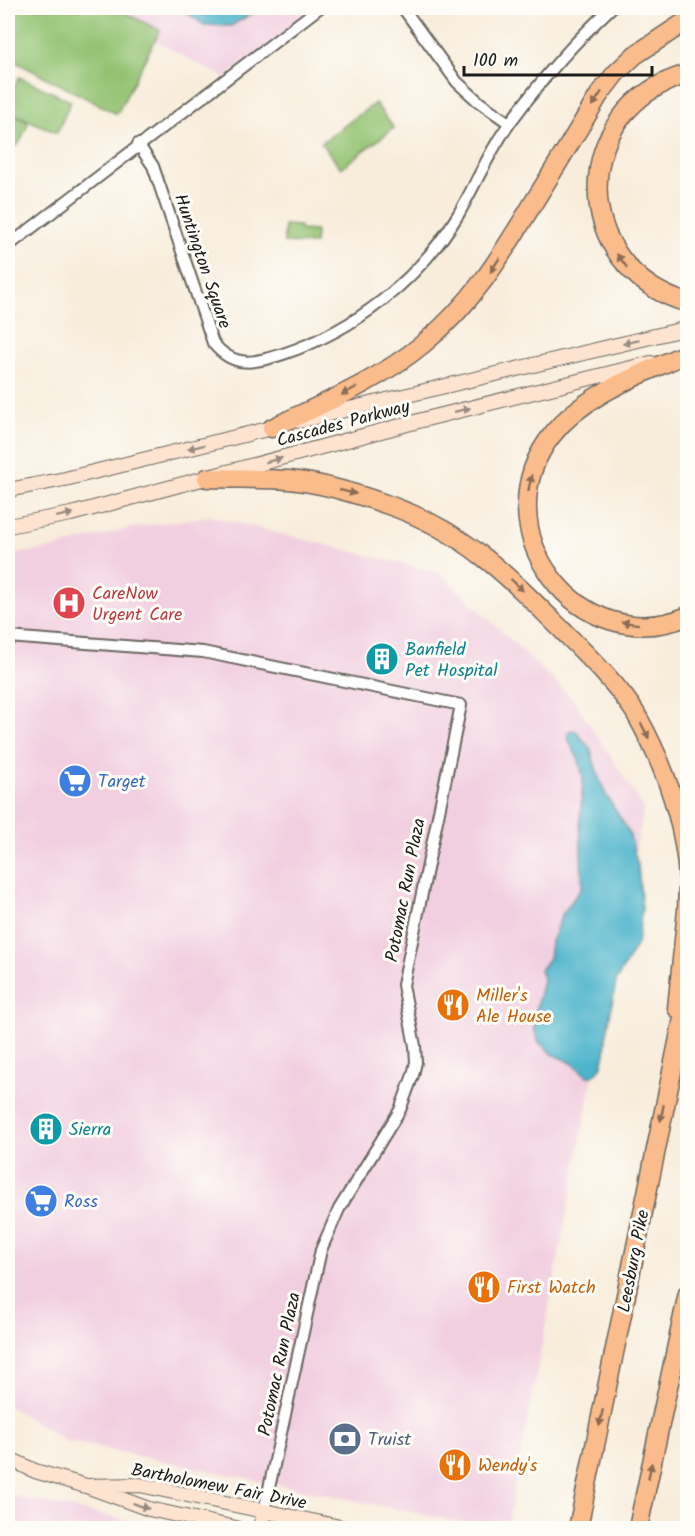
<svg xmlns="http://www.w3.org/2000/svg" width="695" height="1536" font-family="Kalam,sans-serif">
	<rect width="100%" height="100%" fill="#fdfcf7"/>
	<filter id="ink" filterUnits="userSpaceOnUse"><feTurbulence type="fractalNoise" baseFrequency=".0167" numOctaves="2"/><feDisplacementMap in="SourceGraphic" scale="12" xChannelSelector="R" yChannelSelector="G"/><feConvolveMatrix kernelMatrix="1 2 1 2 8 2 1 2 1" color-interpolation-filters="sRGB"/></filter>
	<filter id="wash" filterUnits="userSpaceOnUse"><feTurbulence type="fractalNoise" baseFrequency=".008" numOctaves="4" result="noise"/><feDisplacementMap in="SourceGraphic" scale="24" xChannelSelector="R" yChannelSelector="G"/><feGaussianBlur stdDeviation="1.35" result="paint"/><feColorMatrix in="noise" values="0 0 0 0 0 0 0 0 0 0 0 0 0 0 0 0 0 1.4 0 .05"/><feComposite in="paint" operator="in"/></filter>
	<g filter="url(#wash)">
		<rect width="100%" height="100%" fill="#f8eddb"/>
		<!-- built -->
		<path fill="#f2cfe0" d="M93,8h226l-94,70z
			M209,516l231,57 133,126 71,109 -137,720h-18l-423,-87 -58,-35v-851l41,-6 82,-21z
			M8,1495l156,33h-156z"/>
		<!-- green -->
		<path fill="#93c271" stroke="#586f46" stroke-width="1.5" d="M8,8h107l45,22 -43,84 -109,-56z
			M19,77l52,24 -14,32 -49,-22v-9z
			M375,103l19,25 -53,40 -20,-25z
			M12,115l13,5 3,4 -9,20 -3,2 -8,-4v-26z
			M284,225l16,1v4l16,1 -1,13 -31,-1z"/>
		<!-- water -->
		<path fill="#4db4cb" stroke="#346874" stroke-width="1.5" d="M180,8h81l-30,18 -27,-1z
			M571,730l5,1 14,17 9,30 7,17 23,37 9,34 4,43 -5,35 -21,37 -10,58 -1,15 -4,14 -8,8h-6l-15,-13 -20,-9 -13,-12 -3,-6 -2,-8 1,-15 8,-33 -3,-10 9,-12 2,-16 10,-26 21,-29 -2,-64 3,-47 -5,-18 -9,-16 -1,-10z"/>
	</g>
	<g filter="url(#ink)">
		<g fill="none" stroke-linecap="round" stroke-linejoin="round">
			<defs>
				<path id="street" d="M403,8l54,74 22,20 30,21
					M138,144l15,22 60,177c21,26 42,20 70,11 72,-24 135,-73 175,-139 18,-31 32,-66 54,-95 30,-41 62,-78 99,-112
					M8,246l311,-238
					M8,637l195,15 258,53 -58,280 12,61 1,16 -3,13 -13,35 -61,99 -18,41 -57,261"/>
				<path id="secondary" d="M299,421l389,-93
					M8,490l57,-11 215,-53
					M8,526l63,-12 355,-95 225,-56
					M8,1458l27,13 51,15 63,23 87,19
					M86,1486l54,-1 205,43
					M260,1528l4,-17"/>
				<path id="highway" d="M688,74c-121,33 -120,195 0,229
					M683,355c-45,21 -100,40 -131,80 -73,93 26,227 136,181
					M272,428c52,-25 106,-47 151,-84 50,-41 77,-86 109,-139 23,-37 45,-73 67,-110l16,-21 20,-19 53,-35
					M207,478c27,1 55,0 82,2 35,3 72,15 105,27 74,27 116,71 170,125 22,22 56,55 72,82 28,50 48,105 52,163
					M677,1008l10,-98 1,-22
					M578,1528l110,-534
					M638,1528l50,-235"/>
			</defs>
			<!-- street casing -->
			<use href="#street" stroke="#69655f" stroke-width="14"/>
			<!-- secondary casing -->
			<use href="#secondary" stroke="#69655f" stroke-width="16"/>
			<!-- highway casing -->
			<use href="#highway" stroke="#69655f" stroke-width="21"/>
			<!-- street -->
			<use href="#street" stroke="#fff" stroke-width="10"/>
			<!-- secondary -->
			<use href="#secondary" stroke="#fde4d1" stroke-width="14"/>
			<!-- highway -->
			<use href="#highway" stroke="#fabc8b" stroke-width="18"/>
		</g>
		<!-- one-way arrows -->
		<defs><path id="oneway-solid" d="M-6-.8H1V-3.2L6.5 0L1 3.2V.8H-6Z" transform="scale(1.5)"/></defs>
		<g fill="#8b6c54">
			<use href="#oneway-solid" transform="translate(597 99) rotate(123)"/>
			<use href="#oneway-solid" transform="translate(622 261) rotate(-128)"/>
			<use href="#oneway-solid" transform="translate(495 265) rotate(123)"/>
			<use href="#oneway-solid" transform="translate(349 391) rotate(152)"/>
			<use href="#oneway-solid" transform="translate(530 483) rotate(-78)"/>
			<use href="#oneway-solid" transform="translate(348 492) rotate(14)"/>
			<use href="#oneway-solid" transform="translate(517 585) rotate(44)"/>
			<use href="#oneway-solid" transform="translate(630 623) rotate(-173)"/>
			<use href="#oneway-solid" transform="translate(645 731) rotate(63)"/>
			<use href="#oneway-solid" transform="translate(662 1113) rotate(101)"/>
			<use href="#oneway-solid" transform="translate(601 1418) rotate(102)"/>
			<use href="#oneway-solid" transform="translate(650 1471) rotate(-78)"/>
		</g>
		<g fill="#988a80">
			<use href="#oneway-solid" transform="translate(631 342) rotate(167)"/>
			<use href="#oneway-solid" transform="translate(462 410) rotate(-14)"/>
			<use href="#oneway-solid" transform="translate(196 447) rotate(166)"/>
			<use href="#oneway-solid" transform="translate(274 460) rotate(-15)"/>
			<use href="#oneway-solid" transform="translate(65 515) rotate(-12)"/>
			<use href="#oneway-solid" transform="translate(141 1506) rotate(20)"/>
		</g>
	</g>
	<!-- icons -->
	<defs>
		<symbol id="hospital-disc" viewBox="-11 -11 22 22"><circle r="9.5" fill="#e0444e" stroke="#fdfcf7"/><path d="M-5-5h3v3.5h4V-5h3V5h-3V1.5h-4V5h-3Z" fill="#fff"/></symbol>
		<symbol id="building-disc" viewBox="-11 -11 22 22"><circle r="9.5" fill="#0f9aa8" stroke="#fdfcf7"/><path d="M-4-6H4V6H1V3H-1V6H-4ZM-2.5-4.3h1.7v1.8h-1.7ZM.8-4.3h1.7v1.8H.8ZM-2.5-1h1.7V.8h-1.7ZM.8-1h1.7V.8H.8Z" fill="#fff"/></symbol>
		<symbol id="supermarket-disc" viewBox="-11 -11 22 22"><circle r="9.5" fill="#3f7fe0" stroke="#fdfcf7"/><path d="M-6-5.5h2.5l.6 2H6L4.5 2H-2.5L-4.4-4H-6ZM-1.5 3.2a1.3 1.3 0 1 0 .1 0ZM3 3.2a1.3 1.3 0 1 0 .1 0Z" fill="#fff"/></symbol>
		<symbol id="restaurant-disc" viewBox="-11 -11 22 22"><circle r="9.5" fill="#e8710a" stroke="#fdfcf7"/><path d="M-5-6h1v4h1v-4h1v4h1v-4h1v5L-1.5 .5V6h-2V.5L-5-1ZM5-6V6H3V1.5H1.5Q1.5-4 5-6Z" fill="#fff"/></symbol>
		<symbol id="bank-disc" viewBox="-11 -11 22 22"><circle r="9.5" fill="#5c6f8a" stroke="#fdfcf7"/><path d="M-6-4H6V4H-6ZM0-2.3a2.3 2.3 0 1 0 0 4.6a2.3 2.3 0 1 0 0-4.6Z" fill="#fff"/></symbol>
	</defs>
	<g fill-rule="evenodd">
		<use href="#hospital-disc" x="50" y="584" width="38" height="38"/>
		<use href="#building-disc" x="363" y="640" width="38" height="38"/>
		<use href="#supermarket-disc" x="56" y="762" width="38" height="38"/>
		<use href="#restaurant-disc" x="434" y="986" width="38" height="38"/>
		<use href="#building-disc" x="27" y="1110" width="38" height="38"/>
		<use href="#supermarket-disc" x="22" y="1182" width="38" height="38"/>
		<use href="#restaurant-disc" x="465" y="1268" width="38" height="38"/>
		<use href="#bank-disc" x="326" y="1420" width="38" height="38"/>
		<use href="#restaurant-disc" x="436" y="1446" width="38" height="38"/>
	</g>
	<g text-anchor="middle" stroke-width="6" stroke-linejoin="round" paint-order="stroke">
		<!-- street labels -->
		<g font-size="18" fill="#1c1c1c" stroke="#fdfcf7">
			<text transform="translate(203 261) rotate(71)" y="6">Huntington Square</text>
			<text transform="translate(343 423) rotate(-15)" y="6">Cascades Parkway</text>
			<text transform="translate(405 890) rotate(-79)" y="6">Potomac Run Plaza</text>
			<text transform="translate(633 1261) rotate(-79)" y="6">Leesburg Pike</text>
			<text transform="translate(279 1364) rotate(-78)" y="6">Potomac Run Plaza</text>
			<text transform="translate(219 1486) rotate(11)" y="6">Bartholomew Fair Drive</text>
		</g>
		<!-- health labels -->
		<g font-size="18" fill="#be3a42" stroke="#fdfcf7" text-anchor="start">
			<text x="92" y="599">CareNow<tspan x="92" dy="21">Urgent Care</tspan></text>
		</g>
		<!-- culture labels -->
		<g font-size="18" fill="#0d838f" stroke="#fdfcf7" text-anchor="start">
			<text x="405" y="655">Banfield<tspan x="405" dy="21">Pet Hospital</tspan></text>
			<text x="69" y="1135">Sierra</text>
		</g>
		<!-- shop labels -->
		<g font-size="18" fill="#366cbe" stroke="#fdfcf7" text-anchor="start">
			<text x="98" y="787">Target</text>
			<text x="64" y="1207">Ross</text>
		</g>
		<!-- food labels -->
		<g font-size="18" fill="#c56008" stroke="#fdfcf7" text-anchor="start">
			<text x="476" y="1001">Miller's<tspan x="476" dy="21">Ale House</tspan></text>
			<text x="507" y="1293">First Watch</text>
			<text x="478" y="1471">Wendy's</text>
		</g>
		<!-- service labels -->
		<g font-size="18" fill="#4e5e75" stroke="#fdfcf7" text-anchor="start">
			<text x="368" y="1445">Truist</text>
		</g>
	</g>
	<!-- margin -->
	<rect width="695" height="1536" fill="none" stroke="#fdfcf7" stroke-width="30"/>
	<!-- scale -->
	<path d="M464 66v9h188v-9" fill="none" stroke="#1c1c1c" stroke-width="3"/>
	<text x="473" y="66" font-size="18" fill="#1c1c1c" stroke="#fdfcf7" stroke-width="4.5" paint-order="stroke">100 m</text>
</svg>
